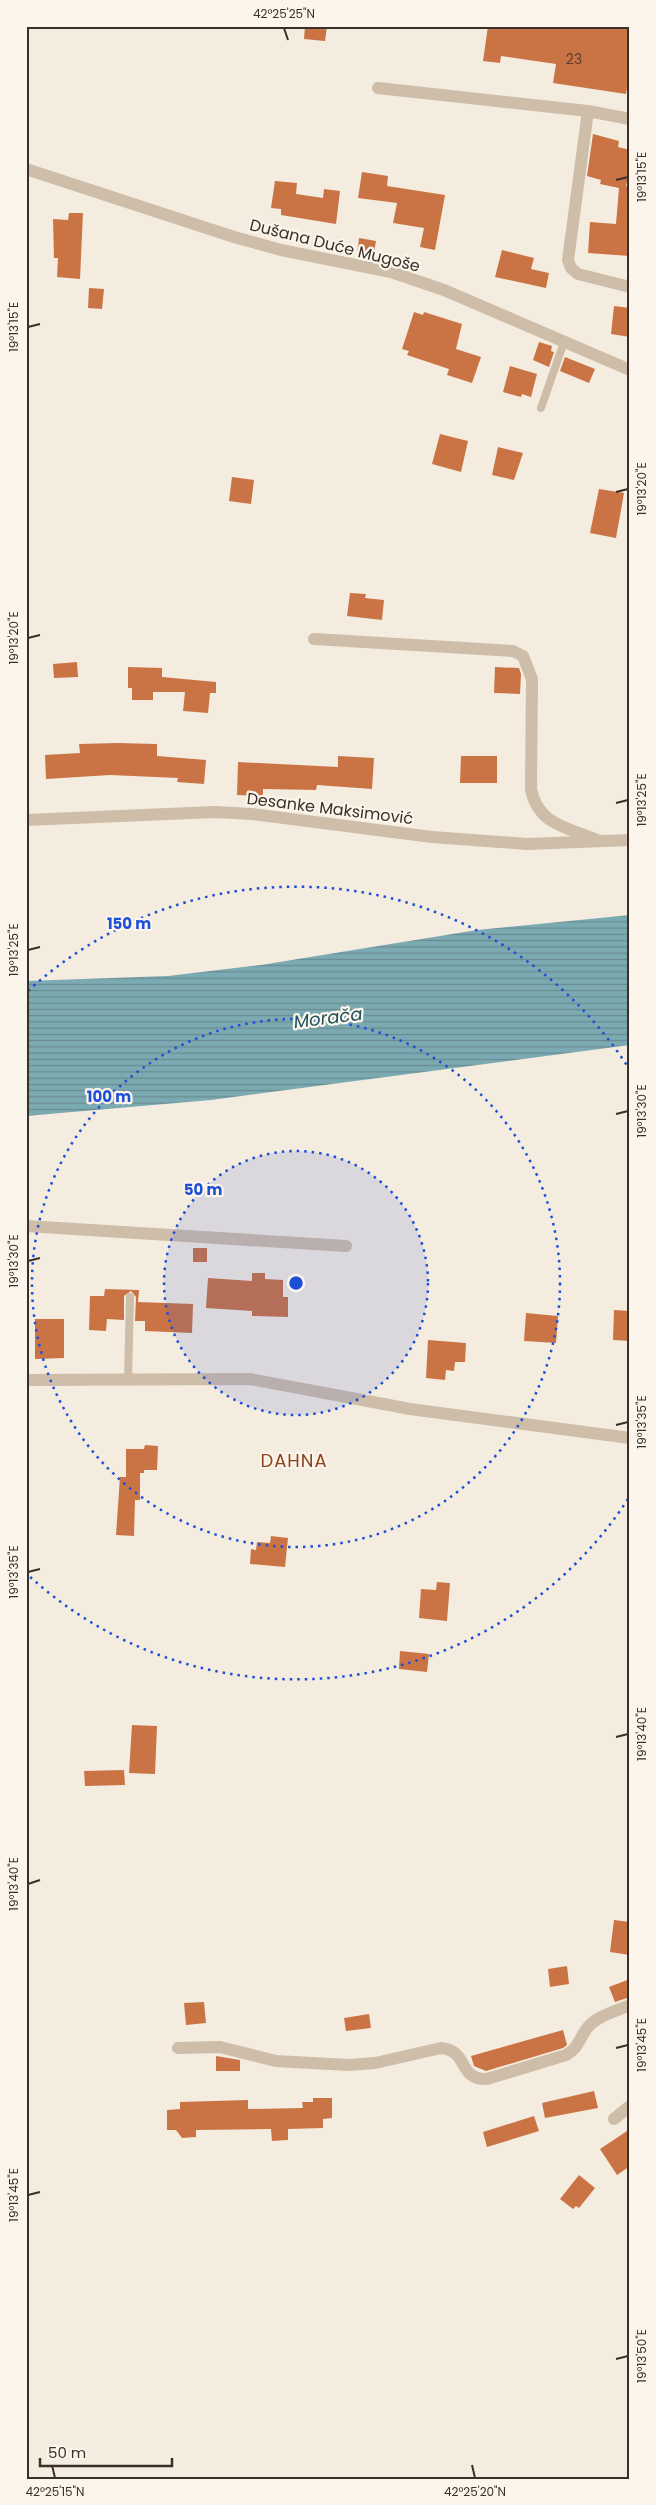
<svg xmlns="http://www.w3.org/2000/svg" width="656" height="2505" font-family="Poppins,sans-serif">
	<defs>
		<pattern id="water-rules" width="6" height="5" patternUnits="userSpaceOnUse" patternTransform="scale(1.25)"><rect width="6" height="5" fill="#7caab2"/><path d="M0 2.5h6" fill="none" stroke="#678b91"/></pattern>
	</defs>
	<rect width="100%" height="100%" fill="#f4ecde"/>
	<!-- water -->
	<path fill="url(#water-rules)" d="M630,915v130l-419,55 -185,16v-135l142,-5 93,-11 216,-35z"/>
	<!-- building -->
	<path fill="#ca7446" d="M305,26h22l-2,15 -21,-2z
		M488,26l142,1v41l-4,26 -73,-11 3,-19 -55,-8 -1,7 -17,-2z
		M593,134l26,7 -1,6 12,3v20l-4,16h4v70l-42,-3 2,-31 26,2 3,-36 -19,-4 1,-4 -14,-4z
		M362,172l26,4 -1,10 58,9 -10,55 -15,-3 4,-19 -31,-5 4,-20 -39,-5z
		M275,181l22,2 -1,11 27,4 1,-9 16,2 -4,33 -55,-9v-6l-10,-1z
		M69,213h14l-3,66 -23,-2 1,-19h-4l-1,-39 15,1z
		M359,238l17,3 -3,17 -16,-3z
		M502,250l32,8 -3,11 18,4 -3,15 -51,-11z
		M89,288l15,1 -2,20 -14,-1z
		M614,306l16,2v29l-19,-3z
		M414,312l9,3 1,-3 38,12 -6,25 25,8 -9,26 -25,-8 2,-6 -42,-14 2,-4 -7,-2z
		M539,342l13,4 -1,5 3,1 -5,15 -16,-7z
		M565,357l30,12 -6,14 -29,-12z
		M510,366l27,8 -6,23 -9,-3 -1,3 -18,-5z
		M440,434l28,7 -7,31 -29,-8z
		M498,447l25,6 -9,27 -22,-5z
		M232,477l22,3 -3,24 -22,-3z
		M599,489l25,4 -8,45 -26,-5z
		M350,593l16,1 -1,4 19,2 -2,20 -35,-4z
		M77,662l1,15 -24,1 -1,-14z
		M128,667l34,1v9l54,5v11h-6l-2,20 -25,-2 2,-19h-32v8h-21v-12h-4z
		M495,667l24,1 2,6 -1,20 -26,-1z
		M117,743l40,1v12l49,4 -2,24 -27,-2 1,-4 -68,-3 -64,4 -1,-24 35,-2 -1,-9z
		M338,756l36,2 -2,31 -55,-4 -1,5 -53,-1v7l-26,-1 1,-33 100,5z
		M461,756h36v27h-37z
		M193,1248h14v14h-14z
		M252,1273h13v6l18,1v17h5v20l-36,-1v-5l-46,-3 2,-30 44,3z
		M105,1289l34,1 -1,12 55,2 -1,29 -47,-2v-10h-10l1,-24 -5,-6 -7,5v24l-17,-1 -1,12 -17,-1 1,-34h14z
		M614,1310l16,1v30l-17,-1z
		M526,1313l32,3 -2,27 -32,-2z
		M35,1319h29v39l-29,1z
		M428,1340l38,3 -1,19h-10l-1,9 -8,-1 -1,10 -19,-2z
		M145,1445l13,1 -1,24h-13v3h-4v27h-5l-1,36 -18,-1 4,-58h6v-28h18z
		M271,1536l17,2 -3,29 -35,-3 1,-15 5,1 1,-8 13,1z
		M437,1582l13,1 -3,38 -28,-3 2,-29 15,1z
		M400,1651l29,3 -2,18 -28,-3z
		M132,1725l25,1 -2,48 -26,-1z
		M124,1770l1,15 -40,1 -1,-15z
		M614,1920l16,2v33l-20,-3z
		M567,1966l2,18 -19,3 -2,-18z
		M630,1979v18l-15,5 -6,-15z
		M204,2002l2,21 -20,2 -2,-22z
		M369,2014l2,14 -25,3 -2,-13z
		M563,2030l4,15 -4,3 -77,23 -12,-5 -3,-10z
		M216,2056l24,4v11h-24z
		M594,2091l4,17 -53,10 -3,-15z
		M313,2098h19v20l-9,1v9l-35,1v11l-16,1 -1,-12 -75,1v7l-14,1 -6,-8h-9v-20l13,-1v-7l68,-2v9l55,-1 -1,-6h11z
		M534,2116l5,15 -52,16 -4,-15z
		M630,2129v37l-13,9 -17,-26z
		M579,2175l16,13 -16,20 -3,-2 -3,3 -13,-10z"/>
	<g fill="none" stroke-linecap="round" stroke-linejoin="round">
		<!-- service -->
		<path stroke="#cdbda9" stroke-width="8" d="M541,408l23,-66
			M128,1380l2,-83"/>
		<!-- minor -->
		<path stroke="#cdbda9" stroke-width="12" d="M378,88l210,23 42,8
			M588,111l-20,149 3,8 7,6 52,13
			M26,169l208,68 47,13 110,22 53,18 186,80
			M314,639l199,12 10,5 9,23 -1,110c7,36 36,38 66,51
			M26,820l189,-8 37,2 180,23 95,7 103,-4
			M26,1226l320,20
			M26,1380l224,-1 160,30 220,29
			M178,2048l42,-1 56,14 72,4 27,-2 66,-15c29,3 16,32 46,31l79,-24c13,-7 13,-17 22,-28 9,-11 28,-16 42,-22
			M614,2119l16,-13"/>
	</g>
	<!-- ticks -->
	<path fill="none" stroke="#3a3029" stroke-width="2" d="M284,28l4,12M616,180l12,-3M28,327l12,-3M616,492l12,-3M28,638l12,-3M616,803l12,-3M28,950l12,-3M616,1114l12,-3M28,1261l12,-3M616,1425l12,-3M28,1572l12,-3M616,1737l12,-3M28,1884l12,-4M616,2048l12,-3M28,2195l12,-3M616,2359l12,-3M52,2465l3,13M472,2465l3,13"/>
	<!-- distance rings -->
	<circle cx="296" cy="1283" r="132" fill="#1d4ed8" fill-opacity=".12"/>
	<g fill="none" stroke="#1d4ed8" stroke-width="2.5" stroke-dasharray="2.5 5">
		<circle cx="296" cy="1283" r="132"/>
		<circle cx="296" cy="1283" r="264"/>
		<path d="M628 1499A396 396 0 0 1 28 1575M28 991A396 396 0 0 1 628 1067"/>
	</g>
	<g text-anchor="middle" stroke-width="4.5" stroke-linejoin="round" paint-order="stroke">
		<!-- number labels -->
		<g font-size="14" fill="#5e4130">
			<text x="574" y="64">23</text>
		</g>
		<!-- street labels -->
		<g font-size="16" fill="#3a3029" stroke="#fbf5eb">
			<text transform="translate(335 245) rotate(14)" y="6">Dušana Duće Mugoše</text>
			<text transform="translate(330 808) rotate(7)" y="6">Desanke Maksimović</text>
		</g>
		<!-- water labels -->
		<g font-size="18" font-style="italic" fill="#1d525d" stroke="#fbf5eb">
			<text transform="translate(328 1018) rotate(-7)" y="6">Morača</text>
		</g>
		<!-- neighbourhood labels -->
		<g font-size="18" letter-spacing="1" fill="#8c441f" stroke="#fbf5eb">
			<text x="294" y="1467">DAHNA</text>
		</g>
	</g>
	<circle cx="296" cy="1283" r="8" fill="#1d4ed8" stroke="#fbf5eb" stroke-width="2.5"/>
	<g font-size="15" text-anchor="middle" font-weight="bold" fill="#1d4ed8" stroke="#fbf5eb" stroke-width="4.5" stroke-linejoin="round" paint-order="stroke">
		<text x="129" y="929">150 m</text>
		<text x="109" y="1102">100 m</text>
		<text x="203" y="1195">50 m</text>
	</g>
	<!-- border -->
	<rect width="656" height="2505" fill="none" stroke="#fbf5eb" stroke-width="55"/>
	<!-- scale -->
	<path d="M40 2458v8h132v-8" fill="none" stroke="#3a3029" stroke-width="2.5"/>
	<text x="48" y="2458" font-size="15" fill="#3a3029" stroke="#fbf5eb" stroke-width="4" paint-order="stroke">50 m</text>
	<rect x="28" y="28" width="600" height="2450" fill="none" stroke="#3a3029" stroke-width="2"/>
	<g font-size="12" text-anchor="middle" fill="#3a3029">
		<text x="284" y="18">42°25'25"N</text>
		<text transform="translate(642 177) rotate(-90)" y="4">19°13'15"E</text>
		<text transform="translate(14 327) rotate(-90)" y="4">19°13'15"E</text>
		<text transform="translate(642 489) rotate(-90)" y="4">19°13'20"E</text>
		<text transform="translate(14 638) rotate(-90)" y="4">19°13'20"E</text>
		<text transform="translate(642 800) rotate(-90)" y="4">19°13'25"E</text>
		<text transform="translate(14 950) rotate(-90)" y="4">19°13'25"E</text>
		<text transform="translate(642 1111) rotate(-90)" y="4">19°13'30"E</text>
		<text transform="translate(14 1261) rotate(-90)" y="4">19°13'30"E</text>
		<text transform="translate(642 1422) rotate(-90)" y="4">19°13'35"E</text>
		<text transform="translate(14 1572) rotate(-90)" y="4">19°13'35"E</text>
		<text transform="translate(642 1734) rotate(-90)" y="4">19°13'40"E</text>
		<text transform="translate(14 1884) rotate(-90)" y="4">19°13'40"E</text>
		<text transform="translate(642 2045) rotate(-90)" y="4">19°13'45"E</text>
		<text transform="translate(14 2195) rotate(-90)" y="4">19°13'45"E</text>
		<text transform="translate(642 2356) rotate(-90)" y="4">19°13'50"E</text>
		<text x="55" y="2496">42°25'15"N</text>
		<text x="475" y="2496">42°25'20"N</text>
	</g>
</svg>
